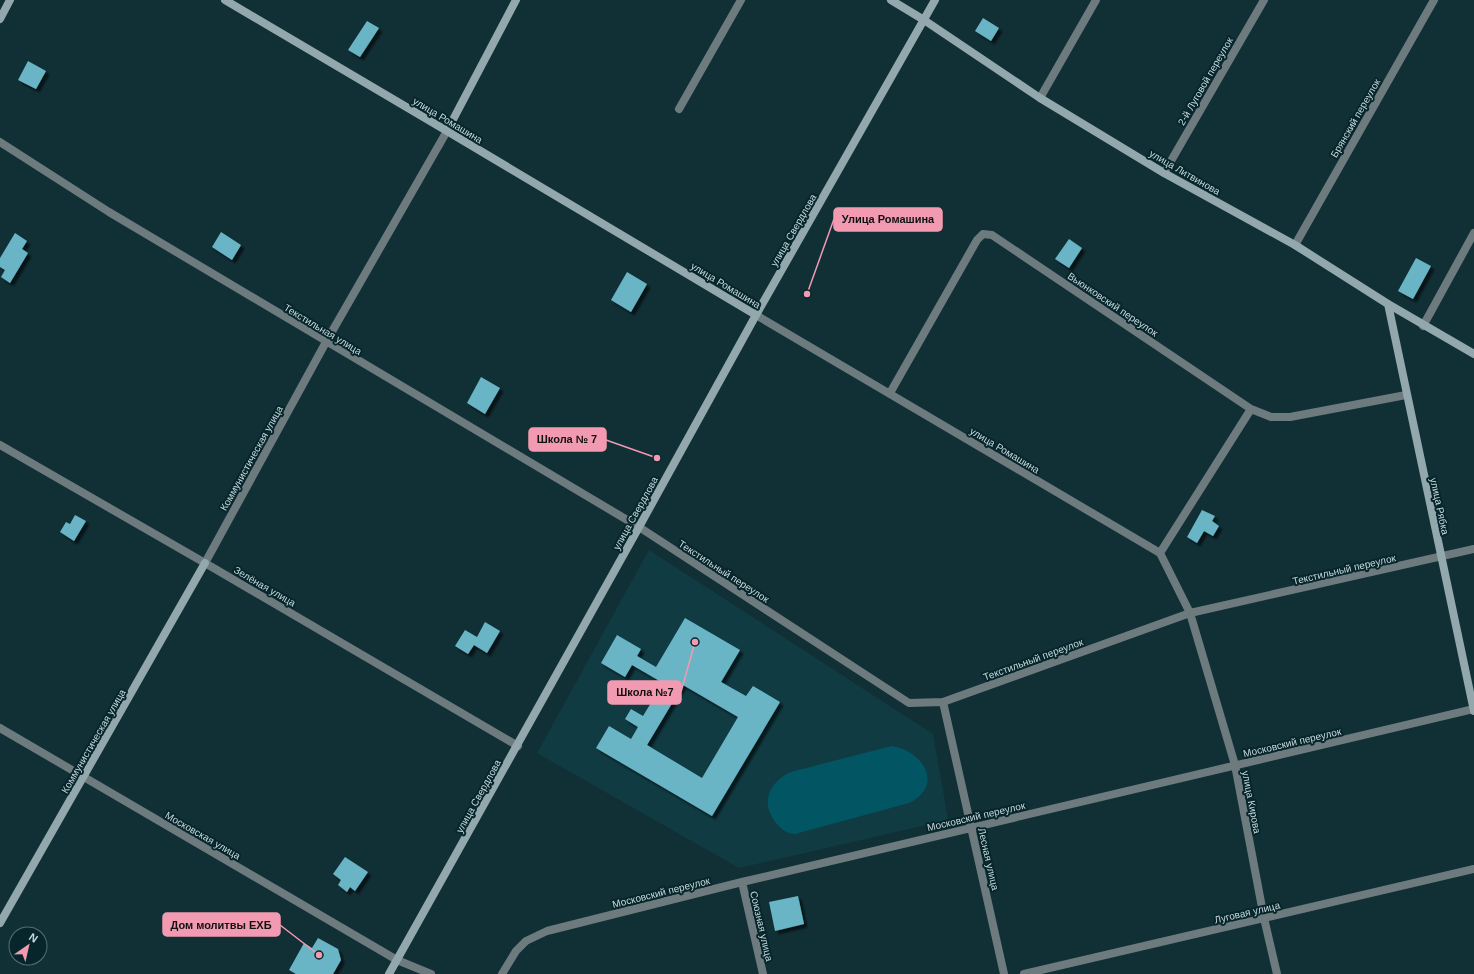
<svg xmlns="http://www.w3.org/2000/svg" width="1474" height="974" font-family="Arial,sans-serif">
	<defs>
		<filter id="shadow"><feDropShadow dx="3.5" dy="3.5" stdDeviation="1" flood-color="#0009"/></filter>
	</defs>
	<rect width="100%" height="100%" fill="#113036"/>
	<!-- built -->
	<path fill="#103b43" d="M649,550l284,184 15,86 -209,48 -202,-115z"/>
	<!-- green -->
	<path fill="#025562" d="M892,746c31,5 53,39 17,57l-114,31c-8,0 -14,-5 -20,-12 -13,-18 -8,-35 10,-47 7,-5 20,-6 29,-9 26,-7 52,-13 78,-20z"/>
	<!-- building -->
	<path fill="#69b5c5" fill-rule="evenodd" filter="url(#shadow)" d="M983,18l16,10 -8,13 -16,-10z
		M367,21l12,7 -19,29 -12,-7z
		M28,61l18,10 -10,18 -18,-9z
		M221,232l20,13 -9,15 -20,-13z
		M15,233l12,8 -5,8 6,4 -18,30 -9,-6 4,-7 -5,-3v-9z
		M1069,239l13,9 -13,20 -14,-9z
		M1416,258l15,8 -18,33 -15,-8z
		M627,272l20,12 -16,28 -20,-12z
		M481,377l19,11 -15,26 -18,-11z
		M1202,510l13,6 -3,5 7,5 -6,10 -9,-5 -7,12 -10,-6z
		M75,515l11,6 -12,20 -14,-9 6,-10 4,2z
		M685,618l55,32 -19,32 25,14 7,-10 27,16 -68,114 -116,-68 13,-22 22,13 7,-12 -13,-8 6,-10 12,7 20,-33 -31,-18 -7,12 -24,-14 16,-28 24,14 -4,7 19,11zM683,685l55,32 -36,61 -55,-33z
		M485,622l15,9 -13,22 -13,-8 -6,9 -13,-8 10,-16 12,7z
		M345,857l23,15 -13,19 -5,-4 -3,5 -9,-7 3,-5 -8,-6z
		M798,896l6,28 -29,7 -6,-29z
		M318,938l20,11 3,11 -8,14h-37l-7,-4 15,-27 8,5z"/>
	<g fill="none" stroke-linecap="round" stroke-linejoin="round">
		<!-- street -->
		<path stroke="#6d7b7e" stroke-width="8" d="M1040,98l56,-98
			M679,109l62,-109
			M0,142l109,70 530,315 270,176 34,-1 247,-89 284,-64
			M1164,173l100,-173
			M1295,245l139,-245
			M756,315l404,238 30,60 45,152 29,153 13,56
			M1423,326l51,-93
			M890,393l87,-153 6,-6 9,1 259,174 20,8h19l116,-22
			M0,445l205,118 313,183
			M1160,553l91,-144
			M205,563l121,-221 121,-211
			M943,702l61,272
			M0,728l397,232 34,14
			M742,882l21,92
			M502,974l14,-23 10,-10 21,-10 195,-49 732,-173
			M1024,974l450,-105"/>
		<!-- secondary -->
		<path stroke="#92a8ad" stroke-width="8" d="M225,0l222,131 309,184
			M891,0l33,20 116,78 124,75 131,72 93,59 86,50
			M0,19l10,-19
			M447,131l69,-131
			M1388,304l86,407
			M0,923l205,-360
			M389,974l250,-447 117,-212 179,-315"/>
	</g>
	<g text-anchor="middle" stroke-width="4" stroke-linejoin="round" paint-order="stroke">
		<!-- street labels -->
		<g font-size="10" fill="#c8d9dd" stroke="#06262c">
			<text transform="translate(1205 81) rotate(-60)" y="4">2-й Луговой переулок</text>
			<text transform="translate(1355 118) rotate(-60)" y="4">Брянский переулок</text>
			<text transform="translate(448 120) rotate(31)" y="4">улица Ромашина</text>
			<text transform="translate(1185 172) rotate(30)" y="4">улица Литвинова</text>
			<text transform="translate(793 230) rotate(-60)" y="4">улица Свердлова</text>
			<text transform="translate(726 285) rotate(31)" y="4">улица Ромашина</text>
			<text transform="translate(1113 304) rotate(34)" y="4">Вьюнковский переулок</text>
			<text transform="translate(323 329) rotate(31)" y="4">Текстильная улица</text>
			<text transform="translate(1005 450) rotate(31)" y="4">улица Ромашина</text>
			<text transform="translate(251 458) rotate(-61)" y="4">Коммунистическая улица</text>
			<text transform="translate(1440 506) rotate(78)" y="4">улица Рябка</text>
			<text transform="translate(635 513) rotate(-61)" y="4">улица Свердлова</text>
			<text transform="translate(1344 569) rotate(-13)" y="4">Текстильный переулок</text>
			<text transform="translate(724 571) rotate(33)" y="4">Текстильный переулок</text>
			<text transform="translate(265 586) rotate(30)" y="4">Зелёная улица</text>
			<text transform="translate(1033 659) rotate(-20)" y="4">Текстильный переулок</text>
			<text transform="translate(93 741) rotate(-60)" y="4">Коммунистическая улица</text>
			<text transform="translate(1292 742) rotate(-13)" y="4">Московский переулок</text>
			<text transform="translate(478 796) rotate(-61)" y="4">улица Свердлова</text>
			<text transform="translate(1252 802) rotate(79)" y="4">улица Кирова</text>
			<text transform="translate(976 816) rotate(-13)" y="4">Московский переулок</text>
			<text transform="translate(203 835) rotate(30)" y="4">Московская улица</text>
			<text transform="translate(989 859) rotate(77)" y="4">Лесная улица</text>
			<text transform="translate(661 892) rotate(-14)" y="4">Московский переулок</text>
			<text transform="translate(1247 912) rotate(-13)" y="4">Луговая улица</text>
			<text transform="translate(762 926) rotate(77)" y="4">Союзная улица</text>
		</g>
	</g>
	<!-- callouts -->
	<path fill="none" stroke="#f19ab1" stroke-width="1.5" d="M807 294L834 219M657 458L606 440M695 642L681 692M319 955L280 925"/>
	<g fill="#f19ab1" stroke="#06262c" stroke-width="1.5">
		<circle cx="807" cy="294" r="4"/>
		<circle cx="657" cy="458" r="4"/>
		<circle cx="695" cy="642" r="4"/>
		<circle cx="319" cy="955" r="4"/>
	</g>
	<g fill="#f19ab1" stroke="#f19ab1" stroke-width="1.5">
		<rect x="834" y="208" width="108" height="23" rx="4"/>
		<rect x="529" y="428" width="77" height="23" rx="4"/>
		<rect x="608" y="681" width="73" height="23" rx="4"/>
		<rect x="163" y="913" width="117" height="23" rx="4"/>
	</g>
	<g font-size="11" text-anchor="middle" font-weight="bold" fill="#111">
		<text x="888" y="223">Улица Ромашина</text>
		<text x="567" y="443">Школа № 7</text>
		<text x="645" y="696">Школа №7</text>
		<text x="221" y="929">Дом молитвы ЕХБ</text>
	</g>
	<!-- north arrow -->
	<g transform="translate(28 946) rotate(34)"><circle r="19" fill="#06262c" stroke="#546e73"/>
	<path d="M0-3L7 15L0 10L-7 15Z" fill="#f19ab1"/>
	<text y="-6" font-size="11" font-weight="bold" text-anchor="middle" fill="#c8d9dd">N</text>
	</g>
</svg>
